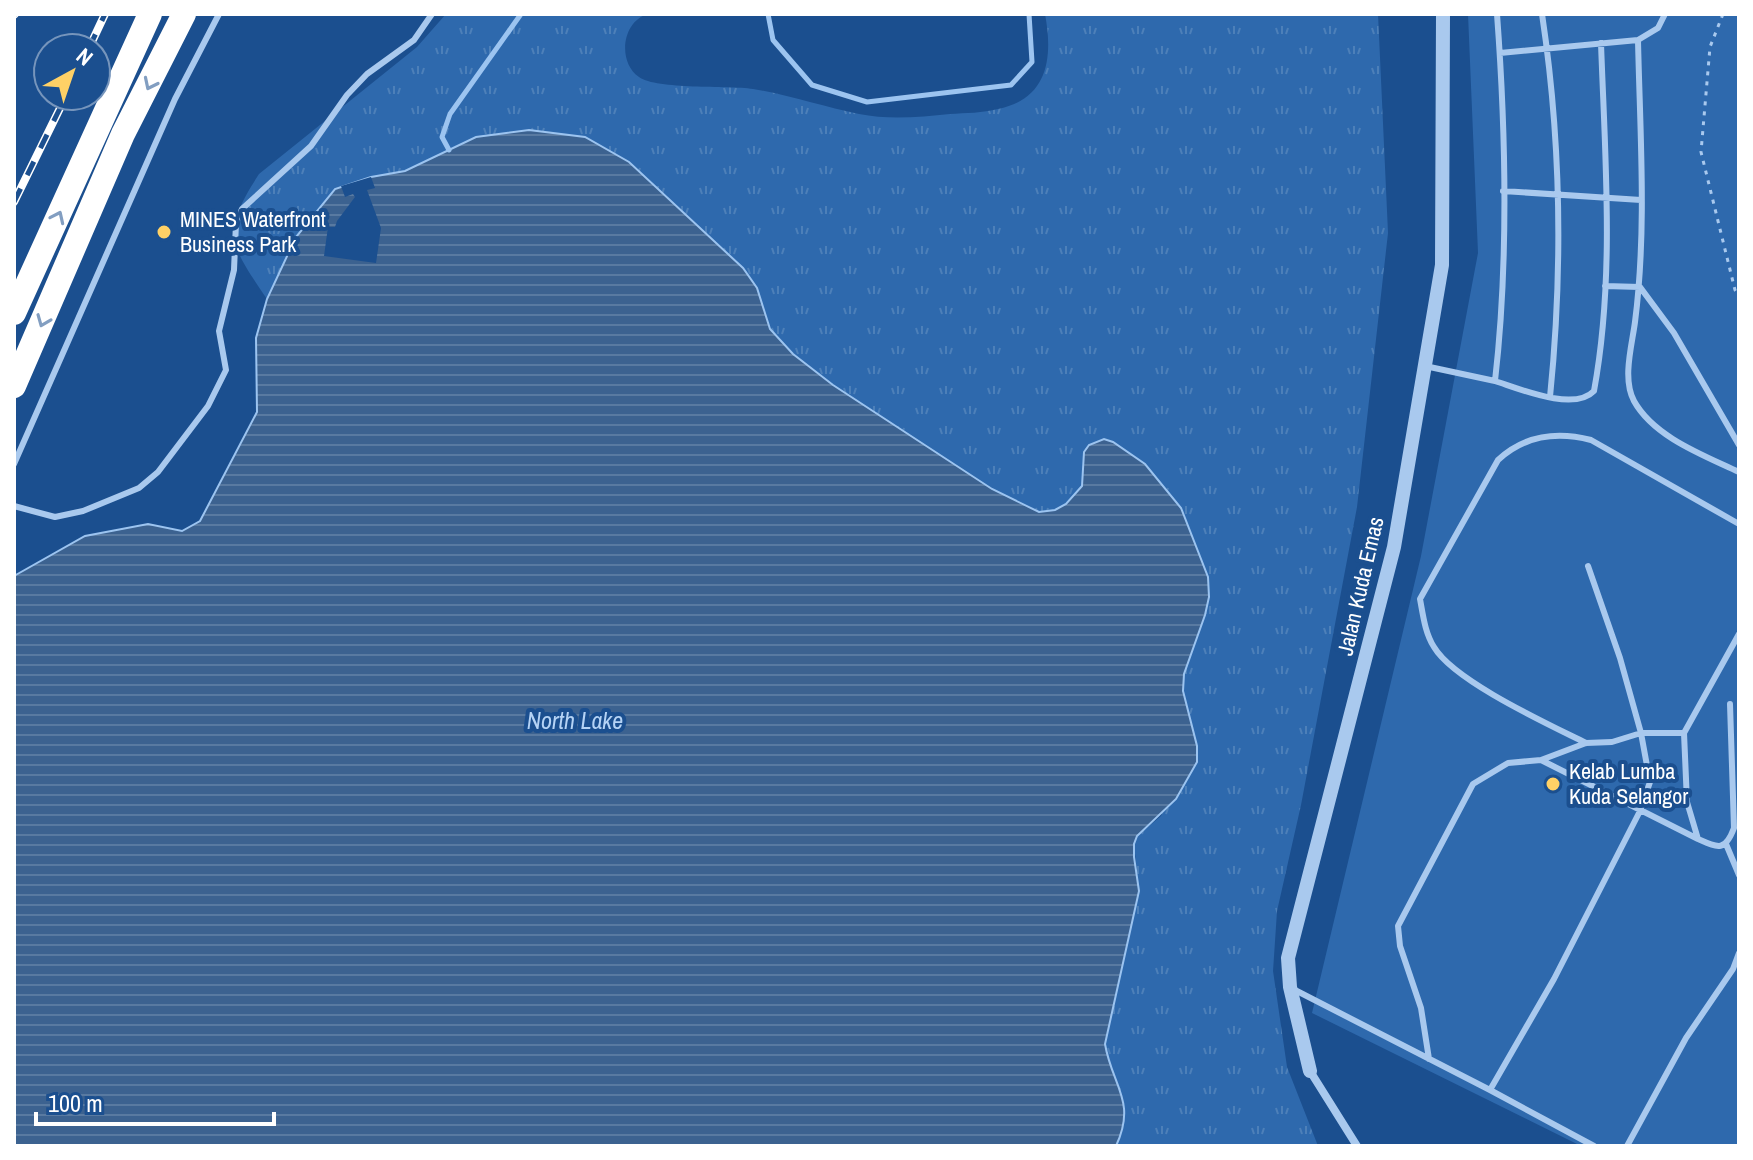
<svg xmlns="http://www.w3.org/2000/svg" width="1753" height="1160" font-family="'Archivo Narrow',sans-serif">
	<defs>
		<pattern id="grass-tufts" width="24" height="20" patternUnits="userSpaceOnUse" patternTransform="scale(2)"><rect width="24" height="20" fill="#2e69ad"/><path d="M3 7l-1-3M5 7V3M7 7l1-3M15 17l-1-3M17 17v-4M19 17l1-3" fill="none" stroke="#4d80b9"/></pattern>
		<pattern id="water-rules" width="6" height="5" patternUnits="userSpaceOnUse" patternTransform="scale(2)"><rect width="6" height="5" fill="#3c6290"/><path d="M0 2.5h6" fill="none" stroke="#597aa1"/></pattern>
	</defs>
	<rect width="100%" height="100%" fill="#1b4f8f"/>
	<!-- grass -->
	<path fill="url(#grass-tufts)" d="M446,14h202c-26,7 -31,48 -9,63 18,13 88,8 114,12 36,6 71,18 106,25 29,6 62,3 91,0 16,-1 33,-1 48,-5 51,-10 55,-53 47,-95h333l10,219 -31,274 -56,298 -24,106 -4,60 14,96 31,79h-202l4,-8 -1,-51 -11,-23 -3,-20 34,-153 -5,-47 3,-8 24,-20 36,-70 -14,-55 1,-17 21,-59 4,-18 -1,-20 -27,-69 -36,-44 -32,-22 -30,17 -1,27 -16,18 -11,6 -16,3 -47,-24 -159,-104 -40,-31 -23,-25 -13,-41 -14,-20 -114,-106 -44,-25h-109l-71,34 -34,6 -75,60 -29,62c-37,-55 -47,-65 -8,-125l158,-127z"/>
	<!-- pitch -->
	<path fill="#2e69ad" d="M1468,14h271v1132h-158l-269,-133 109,-457 57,-303z"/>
	<!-- water -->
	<path fill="url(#water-rules)" stroke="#9cc4f0" stroke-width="2" d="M529,130l56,7 44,25 114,106 14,20 13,41 23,25 40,31 159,104 47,23 16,-2 11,-6 16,-18 2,-34 5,-7 15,-6 9,3 32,22 36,44 27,69 1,20 -4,18 -21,59 -1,17 14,55v16l-21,37 -39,37 -3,8v13l5,34 -34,153c7,42 32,57 11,102h-1102v-570l71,-40 63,-12 34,7 18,-10 57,-109 -1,-74 11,-39 29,-62 39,-48 36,-12 34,-6 71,-34z"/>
	<!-- pier -->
	<path fill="#1b4f8f" d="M371,177l4,11 -8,2 14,38 -5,35 -52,-7 4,-29h7l2,-6 18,-24 -2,-3 -8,3 -4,-11z"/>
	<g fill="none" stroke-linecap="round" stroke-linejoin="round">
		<!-- stream -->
		<path stroke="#9cc4f0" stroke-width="5" d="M768,14l5,26 39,45 55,17 144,-17 21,-23 -3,-48
			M449,150l-7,-13 8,-23 71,-100"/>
		<!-- path -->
		<path stroke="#a9c9ee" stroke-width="3" stroke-dasharray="4 6" stroke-linecap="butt" d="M1723,14l-13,33 -9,105 34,138 4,6"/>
		<!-- service -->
		<path stroke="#a9c9ee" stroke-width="6" d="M1497,14c9,121 12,246 -2,367 25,8 79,31 99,10 21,-114 11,-233 7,-348
			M1542,14c19,126 21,255 8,383
			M1638,40c2,93 9,189 -3,282 -3,23 -13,57 -1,79 20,36 69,54 105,71
			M1500,53l138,-13 20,-12 7,-14
			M1503,191l138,9
			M1605,286l35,1 34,46 65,112
			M1425,366l70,15
			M14,464l161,-365 44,-85
			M14,506l41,11 28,-6 56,-23 19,-16 50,-66 18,-36 -7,-39 15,-61 2,-47 6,-14 69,-63 36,-51 20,-21 47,-34 18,-26
			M1586,743c-38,-19 -132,-62 -152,-96 -9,-14 -11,-32 -14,-48l78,-139c27,-25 58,-29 93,-20l148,84
			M1541,760l45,-17 26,-1 29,-9h43
			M1698,839l-11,-37 -3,-69 55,-99
			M1726,844l13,31
			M1293,989l197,101 64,-111 86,-168 10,-29 -9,-49 -21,-75 -32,-92
			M1429,1059l-8,-51 -21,-62 -2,-20 75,-142 35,-21 33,-3 157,79c20,9 27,13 36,-11l-4,-124
			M1490,1090l104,56
			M1627,1146l59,-108 47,-69 6,-16"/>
		<!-- minor -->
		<path stroke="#a9c9ee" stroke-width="8" d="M1310,1071l47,75"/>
		<!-- tertiary -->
		<path stroke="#a9c9ee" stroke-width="14" d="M1310,1071l-20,-84 -2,-29 106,-411 48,-282 1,-251"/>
		<!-- motorway -->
		<path stroke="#fff" stroke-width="24" d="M14,313l136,-299
			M14,386l109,-252 61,-120"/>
		<defs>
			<path id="rail" d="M14,15l1,-1
				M89,48l16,-34
				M14,202l52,-106"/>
		</defs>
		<!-- rail casing -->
		<use href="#rail" stroke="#fff" stroke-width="8"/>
		<!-- rail -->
		<use href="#rail" stroke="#1b4f8f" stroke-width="5" stroke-dasharray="15" stroke-linecap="butt"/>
	</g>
	<!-- one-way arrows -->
	<defs><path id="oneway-chevron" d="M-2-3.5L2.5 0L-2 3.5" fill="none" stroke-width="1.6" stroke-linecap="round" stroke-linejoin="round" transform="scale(2)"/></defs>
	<g stroke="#829ec1">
		<use href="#oneway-chevron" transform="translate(150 84) rotate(116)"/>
		<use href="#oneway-chevron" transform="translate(58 217) rotate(-65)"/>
		<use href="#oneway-chevron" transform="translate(43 321) rotate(112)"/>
	</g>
	<!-- markers -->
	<g fill="#ffd166" stroke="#1b4f8f" stroke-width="3">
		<circle cx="164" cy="232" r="8"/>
		<circle cx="1553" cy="784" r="8"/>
	</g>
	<g text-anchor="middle" stroke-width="8" stroke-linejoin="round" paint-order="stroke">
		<!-- poi labels -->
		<g font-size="22" fill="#fff" stroke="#1b4f8f" text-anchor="start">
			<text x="180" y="227">MINES Waterfront<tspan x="180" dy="25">Business Park</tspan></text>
			<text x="1569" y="779">Kelab Lumba<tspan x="1569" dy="25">Kuda Selangor</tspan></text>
		</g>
		<!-- street labels -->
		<g font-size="22" fill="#fff" stroke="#1b4f8f">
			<text transform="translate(1360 586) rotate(-77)" y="8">Jalan Kuda Emas</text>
		</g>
		<!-- water labels -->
		<g font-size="24" font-style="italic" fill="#b5d3f5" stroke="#1b4f8f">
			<text x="575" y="729">North Lake</text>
		</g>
	</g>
	<!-- border -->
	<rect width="1753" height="1160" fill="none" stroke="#ffffff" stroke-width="32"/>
	<!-- north arrow -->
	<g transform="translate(72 72) rotate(40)"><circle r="38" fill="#1b4f8f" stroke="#7695bc" stroke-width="2"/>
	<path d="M0-6L14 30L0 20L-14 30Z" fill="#ffd166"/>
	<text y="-12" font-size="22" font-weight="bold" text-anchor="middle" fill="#ffffff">N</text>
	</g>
	<!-- scale -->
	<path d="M36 1112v12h238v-12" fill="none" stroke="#ffffff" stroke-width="4"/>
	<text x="48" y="1112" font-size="24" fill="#ffffff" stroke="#1b4f8f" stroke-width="6" paint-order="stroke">100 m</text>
</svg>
